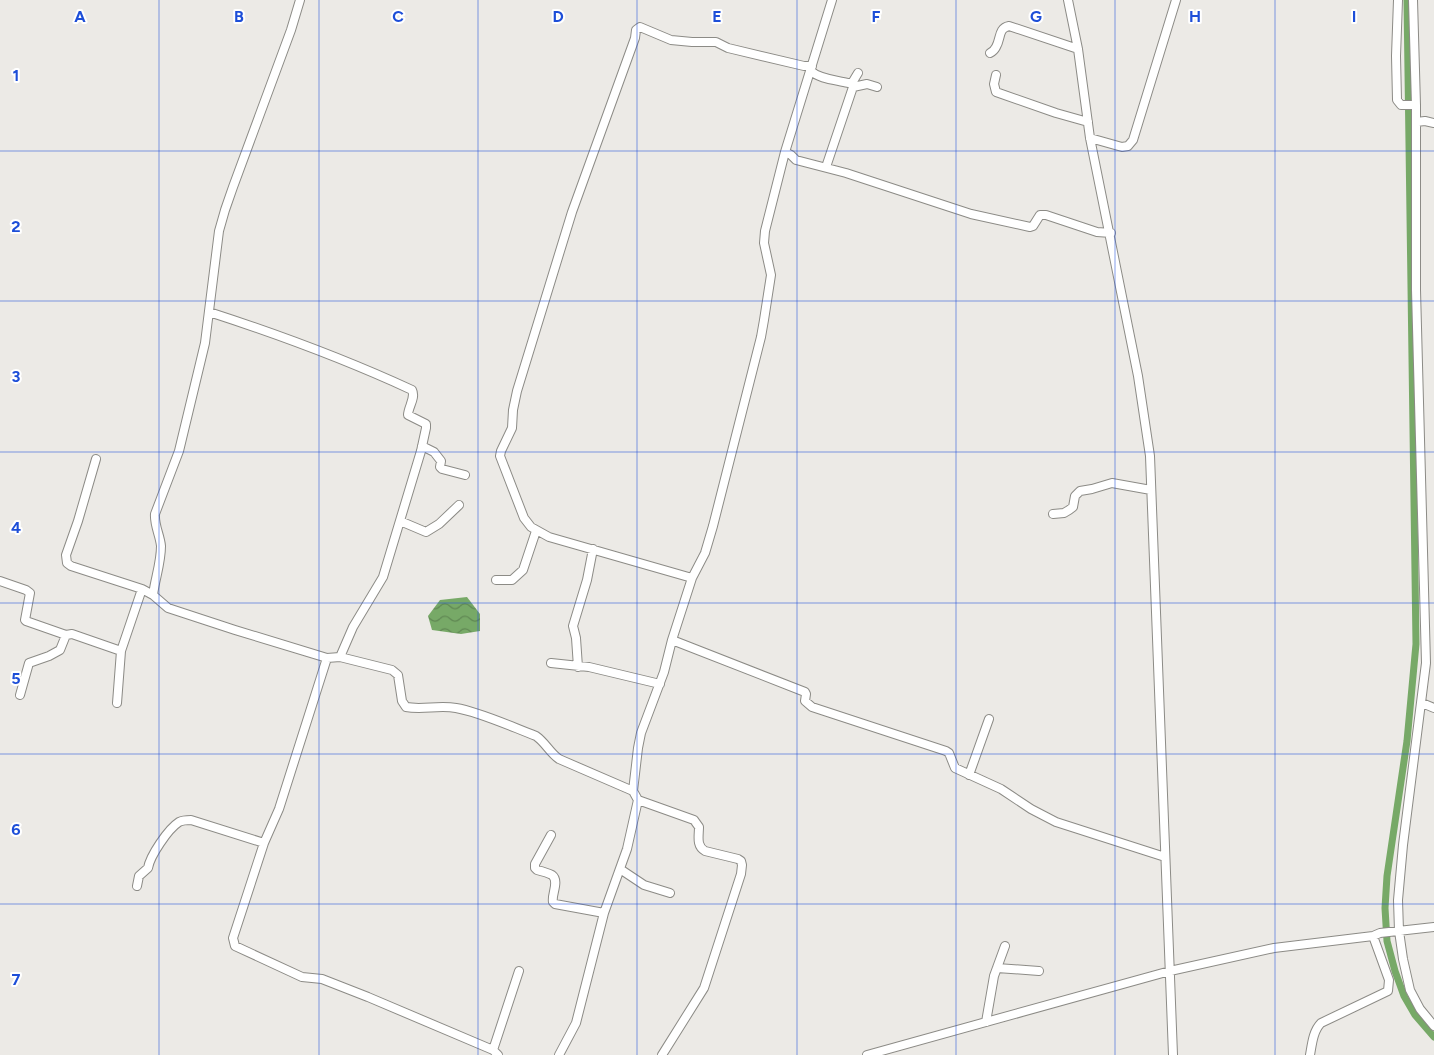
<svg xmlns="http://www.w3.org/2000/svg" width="1434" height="1055" font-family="Figtree,sans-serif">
	<defs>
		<pattern id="water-waves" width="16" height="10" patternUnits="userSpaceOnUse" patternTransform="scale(1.25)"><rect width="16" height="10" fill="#77a967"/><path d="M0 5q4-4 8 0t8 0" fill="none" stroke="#608853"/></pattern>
	</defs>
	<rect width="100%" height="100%" fill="#eceae6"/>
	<!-- water -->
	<path fill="url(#water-waves)" d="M467,597l13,17v17l-19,3 -29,-4 -4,-14 12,-16z"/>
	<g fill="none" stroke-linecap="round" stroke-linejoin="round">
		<!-- canal -->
		<path stroke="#77a967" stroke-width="7" d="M1407,0l9,644 -9,97 -20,135 -2,32 2,33 8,30 9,25 11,19 19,22"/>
		<defs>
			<path id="minor" d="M300,0l-9,30 -58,157 -8,23 -6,21 -14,112 -26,108 -24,63c-1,11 5,21 6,32 0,17 -6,33 -8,49l15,13 67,22 92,28 -48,151 -15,34 -31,95 2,8 67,31 20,2 46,18 125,53 5,5
				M832,0l-47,152 6,3 5,5 50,13 125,41 59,13 3,-1 7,-11h6l51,17 14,1
				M1068,0l10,49 12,89 48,238 12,80 23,599
				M1398,0l-2,56 1,44 4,5h15
				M1413,0l3,105v185l10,373 -23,182 -5,55 1,31 4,28 7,31 10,19 14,17
				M990,53c2,-1 5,-4 6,-6 5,-8 2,-19 13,-21l69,23
				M811,71c8,8 26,9 37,12h4l6,-10
				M996,75l-2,9 2,8 60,21 32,9
				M1416,122l9,-1 9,2
				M1090,138l32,9 6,-1 5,-6 43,-140
				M826,167l27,-80 14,-3 10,3
				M209,312c68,22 138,48 203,78 4,8 -4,17 -4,25l18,9v4l-5,23 -38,126 -30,50 -13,30
				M422,446l12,6 7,9 -1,6 2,2 23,6
				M96,459l-18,62 -12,34 1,8 4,3 71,23 11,6
				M1053,514l11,-1 5,-3 4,-3 2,-11 5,-5 12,-2 20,-6 39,7
				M400,521l26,11 13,-8 20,-19
				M692,578l-143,-41 -18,-10 -7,-9 -24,-62 1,-5 11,-23 1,-18 4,-19 55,-179 63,-174 1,-8 4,-3 31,13 21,2h24l12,6 76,18h8
				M496,580h16l11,-10 13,-39
				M0,581l26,9 4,3 -5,27 1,1 40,14
				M672,640l133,52 1,2 -1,7 7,6 134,44 3,2 6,15 46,21 30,20 25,13 109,35
				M327,658l13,-1 52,13 6,5 4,26 4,6c16,3 33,-2 50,1 24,4 56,19 80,28 9,6 14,17 23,23l74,32
				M551,663l38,4 71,17
				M578,667l-2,-29 -3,-12 14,-46 6,-31
				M20,695l9,-32 20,-7 11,-6 6,-15 6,-1 49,17
				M117,703l4,-52 21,-62
				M1422,703l12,5
				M969,775l20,-56
				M638,800l56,20 5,7c0,9 -3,19 6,24l33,8 3,2 1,4 -1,9 -37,114 -42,67
				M551,835l-16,29v4l2,2c4,1 11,3 15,5 8,6 -1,20 1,27l2,2 49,9
				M620,869l24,16 26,8
				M137,886l2,-10 9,-8c2,-12 20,-39 31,-46 4,-2 8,-2 12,-2l73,23
				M997,968l42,3
				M986,1022l8,-46 11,-30
				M493,1050l26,-79
				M559,1055l17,-32 28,-110 23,-64 11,-49 -5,-9 5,-43 3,-15 23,-61 8,-32 20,-62 13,-25 8,-27 48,-189 3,-17 7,-45 -7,-32 1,-12 20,-79
				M867,1055l303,-84 104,-23 99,-12 7,-3 54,-6
				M1310,1055c2,-11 3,-24 11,-32l67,-32 1,-11 -16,-44"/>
		</defs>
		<!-- minor casing -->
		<use href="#minor" stroke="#8c8b86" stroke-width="10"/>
		<!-- minor -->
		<use href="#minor" stroke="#fff" stroke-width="8"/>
	</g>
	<!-- grid -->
	<path fill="none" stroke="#1d4ed8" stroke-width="1" stroke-opacity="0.55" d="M159,0v1055M319,0v1055M478,0v1055M637,0v1055M797,0v1055M956,0v1055M1115,0v1055M1275,0v1055M0,151h1434M0,301h1434M0,452h1434M0,603h1434M0,754h1434M0,904h1434"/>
	<g font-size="16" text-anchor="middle" font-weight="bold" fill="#1d4ed8" stroke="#fff" stroke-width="4" stroke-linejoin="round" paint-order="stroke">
		<text x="80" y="22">A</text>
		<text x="239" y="22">B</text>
		<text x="398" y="22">C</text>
		<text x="558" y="22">D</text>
		<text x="717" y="22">E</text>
		<text x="876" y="22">F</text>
		<text x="1036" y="22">G</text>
		<text x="1195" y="22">H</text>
		<text x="1354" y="22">I</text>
		<text x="16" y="81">1</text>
		<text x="16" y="232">2</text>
		<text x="16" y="382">3</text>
		<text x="16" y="533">4</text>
		<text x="16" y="684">5</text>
		<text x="16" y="835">6</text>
		<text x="16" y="985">7</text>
	</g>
</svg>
